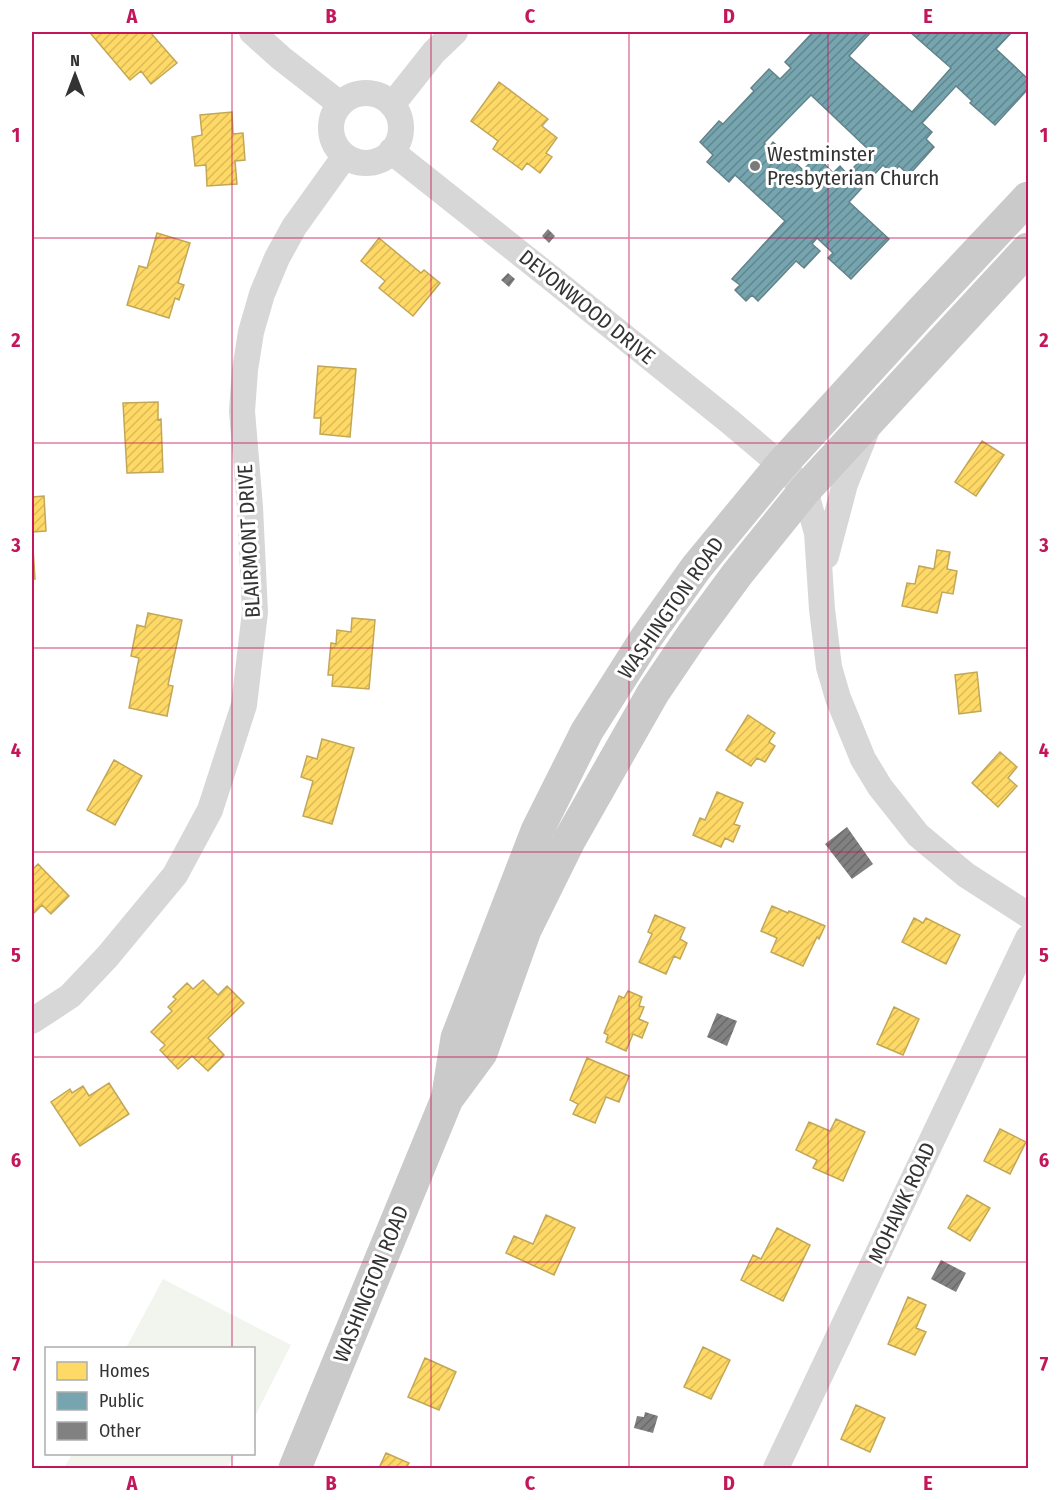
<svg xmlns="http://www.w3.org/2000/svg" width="1060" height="1500" font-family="'Fira Sans Condensed',sans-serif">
	<defs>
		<pattern id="homes-hatch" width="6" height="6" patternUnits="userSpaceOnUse" patternTransform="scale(1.5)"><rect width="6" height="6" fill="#ffd966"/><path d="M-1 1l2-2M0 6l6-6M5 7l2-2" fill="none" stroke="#dbbb59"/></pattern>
		<pattern id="public-hatch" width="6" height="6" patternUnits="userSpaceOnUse" patternTransform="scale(1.5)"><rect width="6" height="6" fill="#76a5af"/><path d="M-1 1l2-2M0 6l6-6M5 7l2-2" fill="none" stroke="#61878f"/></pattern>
		<pattern id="building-hatch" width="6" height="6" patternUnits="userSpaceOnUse" patternTransform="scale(1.5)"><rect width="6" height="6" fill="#818181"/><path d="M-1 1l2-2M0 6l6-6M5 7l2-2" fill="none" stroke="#6a6a6a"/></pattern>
	</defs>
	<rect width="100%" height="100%" fill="#fff"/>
	<!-- pitch -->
	<path fill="#f1f5ed" d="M163,1279l128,66 -37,73v-70h-128z
		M72,1454h163l-8,14h-163z"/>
	<!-- homes -->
	<path fill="url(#homes-hatch)" stroke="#c2a757" stroke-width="1.5" d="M95,32h55l27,31 -26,21 -10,-13 -11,9 -39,-46z
		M499,82l49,37 -6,7 15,12 -11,15 6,4 -12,16 -13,-10 -5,7 -29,-21 5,-8 -27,-20z
		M232,112l1,22 10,-1 2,27 -10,1 2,23 -30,2 -1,-21 -11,1 -3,-29 10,-2 -2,-20z
		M157,233l33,10 -12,40 6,2 -5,15 -4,-2 -6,20 -42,-13 12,-39 8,2z
		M379,238l42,35 3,-3 16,13 -27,33 -34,-28 6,-7 -24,-20z
		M318,366l38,3 -6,68 -30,-3 1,-16h-7z
		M158,402v18l3,-1 2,53 -36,1 -4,-70z
		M982,441l22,14 -28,41 -21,-14z
		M44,496l2,35 -14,1 3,47h-3v-82z
		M937,550l13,2 -3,17 10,2 -4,23 -11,-2 -5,21 -35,-7 5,-23 8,1 4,-18 15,3z
		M148,613l34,7 -14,65 5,1 -6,30 -38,-8 10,-50 -8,-2 6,-31 8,2z
		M352,618l23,2 -6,69 -37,-3 1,-11h-5l3,-32 5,1 1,-14 14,2z
		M977,672l4,39 -22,3 -4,-39z
		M748,715l27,18 -6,9 6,4 -10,16 -8,-4 -6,8 -25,-16z
		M322,739l32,9 -22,76 -29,-8 10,-35 -12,-4 6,-21 10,3z
		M1000,752l17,15 -9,11 9,8 -19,21 -26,-24z
		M114,760l28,16 -27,49 -28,-15z
		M717,792l26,11 -9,21 6,2 -7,16 -8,-4 -4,9 -28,-12 7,-17 5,2z
		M38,864l31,32 -18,18 -9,-9 -10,10v-45z
		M772,906l16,7 1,-2 15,6 21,9 -6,13 -2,-2 -14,29 -32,-14 6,-14 -16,-7z
		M655,915l30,13 -5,11 7,4 -7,16 -6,-3 -8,18 -27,-12 13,-28 -4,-2z
		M914,918l9,5 3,-5 34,17 -14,29 -44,-22z
		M203,980l15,15 9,-9 17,17 -36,35 16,17 -16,16 -16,-15 -14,13 -18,-19 5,-5 -14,-13 21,-21 -4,-4 8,-8 -3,-2 14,-14 6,6z
		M628,991l14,6 -3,9 5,1 -5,12 9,4 -6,15 -9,-4 -7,17 -20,-9 2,-7 -4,-2 15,-37 5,2z
		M894,1007l25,12 -16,36 -26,-11z
		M587,1058l42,18 -10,26 -13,-5 -11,26 -22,-9 5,-10 -8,-4z
		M109,1083l20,31 -49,32 -29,-44 19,-13 2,4 11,-7 6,10z
		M836,1119l29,13 -22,49 -30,-13 4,-8 -21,-10 13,-28 21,9z
		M1000,1129l26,13 -16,32 -26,-13z
		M967,1195l23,13 -20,33 -22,-13z
		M546,1215l29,13 -21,47 -48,-22 8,-17 19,8z
		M777,1228l33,17 -27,56 -42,-21 12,-25 8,4z
		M908,1297l18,8 -10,23 10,4 -11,23 -27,-11z
		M703,1347l27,13 -19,39 -27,-12z
		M425,1358l31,14 -17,38 -31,-13z
		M856,1405l29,13 -15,34 -29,-13z
		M386,1453l23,10 -3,5h-27z"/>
	<!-- public -->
	<path fill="url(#public-hatch)" stroke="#62838a" stroke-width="1.5" fill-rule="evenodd" d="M813,32h58l-22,24 63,56 39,-44 -41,-36h102l-16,17 32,30v10l-33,36 -25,-22 2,-2 -16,-15 -34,37 10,9 -6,7 8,8 -25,28 -10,-9 -7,8 -9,-9 -34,37 40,37 -38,40 -23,-21 5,-5 -16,-15 -5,6 8,7 -16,17 -8,-7 -38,40 -6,-6 -6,6 -11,-11 5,-5 -8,-6 53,-58 -50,-46 -6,7 -22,-20 6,-7 -13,-13 19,-21 4,3 31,-33 -3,-3 18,-19 11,10 11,-11 -6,-6zM811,95l59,56 -23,23 -7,-8 -7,7 -16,-17 -14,14 -30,-28 -4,5 -5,-4z"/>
	<!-- building -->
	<path fill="url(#building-hatch)" d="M548,229l7,7 -6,7 -7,-7z
		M508,273l7,6 -6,8 -8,-7z
		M847,827l26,37 -21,15 -27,-35z
		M717,1013l20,8 -10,25 -20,-9z
		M941,1260l25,13 -10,19 -25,-13z
		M645,1412l13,4 -5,17 -19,-5 3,-12 7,1z"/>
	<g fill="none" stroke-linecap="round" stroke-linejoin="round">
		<!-- minor -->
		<path stroke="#d7d7d7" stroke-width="26" d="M252,32l29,26 59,46
			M331 128a35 35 0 1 1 70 0a35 35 0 1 1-70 0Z
			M392,105l42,-53 21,-20
			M391,151l160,127 178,143 52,44 24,25 12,43 5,76 7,58 9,31 25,61 17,28 38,48 48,40 62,40
			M826,556l19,-72 21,-52
			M32,1021l38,-25 37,-39 68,-82 35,-65 34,-105 11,-93 -5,-105 -8,-96 3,-41 6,-38 11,-38 15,-36 17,-31 51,-71
			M776,1468l252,-530"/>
		<!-- major -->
		<path stroke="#cacaca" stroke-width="33" d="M448,1095l9,-57 80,-207 50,-100 59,-93 50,-70 85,-103 139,-152 108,-115
			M295,1468l152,-369 34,-46 44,-123 45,-91 83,-146 40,-59 45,-61 67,-83 223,-241"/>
	</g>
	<!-- grid -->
	<path fill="none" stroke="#c2185b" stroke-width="1.5" stroke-opacity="0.55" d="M232,32v1316M431,32v1436M629,32v1436M828,32v1436M32,238h996M32,443h996M32,648h996M32,852h996M32,1057h996M32,1262h996M232,1454v14"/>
	<!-- markers -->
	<circle fill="#7a7a7a" stroke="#fff" stroke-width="2" cx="755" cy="166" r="6"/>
	<g text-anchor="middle" stroke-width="6" stroke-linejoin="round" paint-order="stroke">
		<!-- poi labels -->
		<g font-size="21" fill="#333" stroke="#fff" text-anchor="start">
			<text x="767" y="161">Westminster<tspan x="767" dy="24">Presbyterian Church</tspan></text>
		</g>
		<!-- street labels -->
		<g font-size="21" fill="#333" stroke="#fff">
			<text transform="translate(587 307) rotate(39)" y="7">DEVONWOOD DRIVE</text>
			<text transform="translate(249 541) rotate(-93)" y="7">BLAIRMONT DRIVE</text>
			<text transform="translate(671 608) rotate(-55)" y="7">WASHINGTON ROAD</text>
			<text transform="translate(902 1203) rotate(-65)" y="7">MOHAWK ROAD</text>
			<text transform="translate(371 1284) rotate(-68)" y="7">WASHINGTON ROAD</text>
		</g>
	</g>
	<!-- border -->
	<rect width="1060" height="1500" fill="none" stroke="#ffffff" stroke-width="66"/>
	<!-- legend -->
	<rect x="45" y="1347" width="210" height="108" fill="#ffffff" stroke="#adadad" stroke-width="1.5"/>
	<rect x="57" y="1362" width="30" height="18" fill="#ffd966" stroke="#adadad" stroke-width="1.5"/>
	<text x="99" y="1377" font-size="18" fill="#333333">Homes</text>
	<rect x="57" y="1392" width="30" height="18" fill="#76a5af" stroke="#adadad" stroke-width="1.5"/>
	<text x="99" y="1407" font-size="18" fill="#333333">Public</text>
	<rect x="57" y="1422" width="30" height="18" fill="#818181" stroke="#adadad" stroke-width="1.5"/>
	<text x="99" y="1437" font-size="18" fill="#333333">Other</text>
	<!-- north arrow -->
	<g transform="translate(75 75)" stroke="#ffffff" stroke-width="4.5" paint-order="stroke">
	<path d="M0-4.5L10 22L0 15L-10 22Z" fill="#333333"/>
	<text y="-9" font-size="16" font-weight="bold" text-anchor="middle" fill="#333333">N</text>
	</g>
	<rect x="33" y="33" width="994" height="1434" fill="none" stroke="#c2185b" stroke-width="2"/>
	<g font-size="20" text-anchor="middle" font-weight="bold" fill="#c2185b">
		<text x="132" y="23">A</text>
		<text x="331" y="23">B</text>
		<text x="530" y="23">C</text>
		<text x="729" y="23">D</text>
		<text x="928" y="23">E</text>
		<text x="16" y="142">1</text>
		<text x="1044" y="142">1</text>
		<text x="16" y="347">2</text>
		<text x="1044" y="347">2</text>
		<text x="16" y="552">3</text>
		<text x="1044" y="552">3</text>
		<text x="16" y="757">4</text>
		<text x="1044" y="757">4</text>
		<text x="16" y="962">5</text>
		<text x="1044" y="962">5</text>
		<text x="16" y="1167">6</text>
		<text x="1044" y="1167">6</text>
		<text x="16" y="1371">7</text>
		<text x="1044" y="1371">7</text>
		<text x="132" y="1490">A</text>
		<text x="331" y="1490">B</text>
		<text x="530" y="1490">C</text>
		<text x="729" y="1490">D</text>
		<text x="928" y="1490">E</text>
	</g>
</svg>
